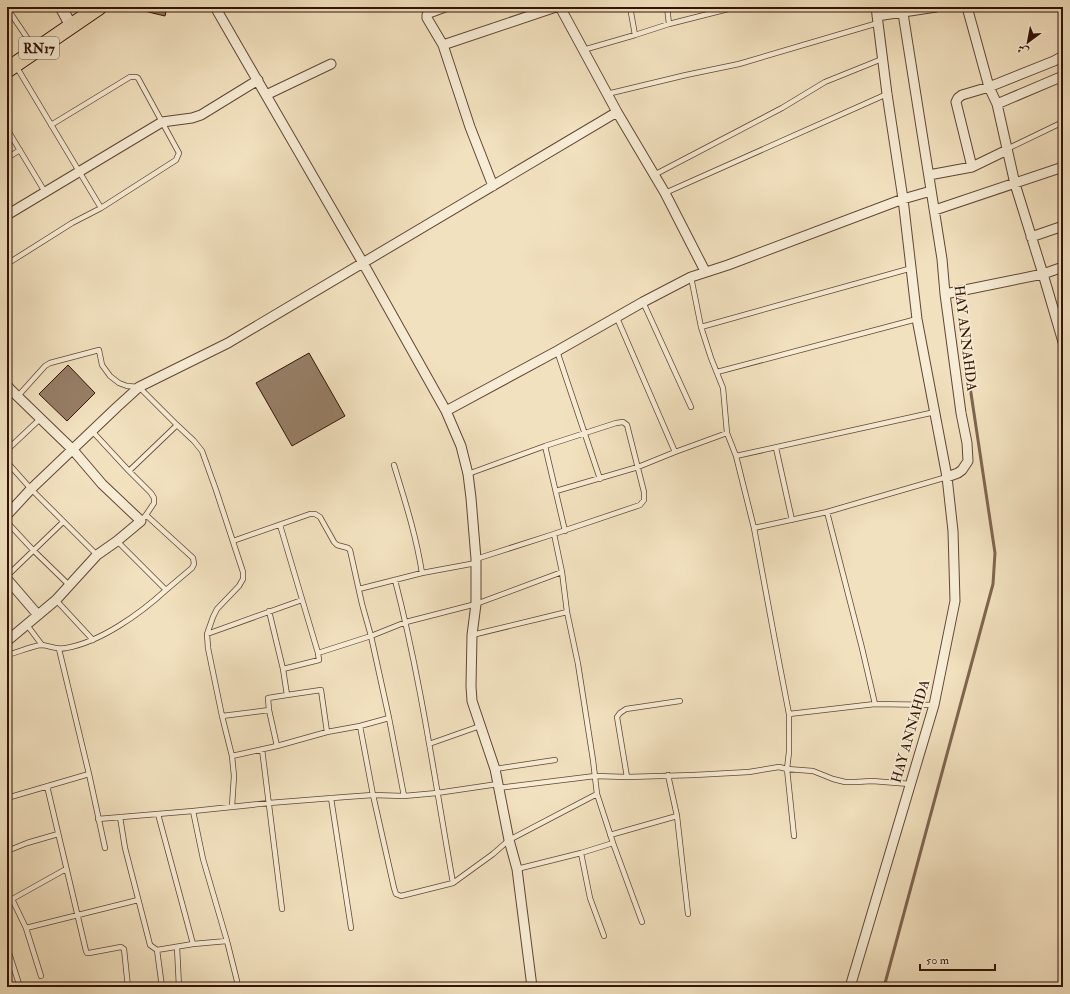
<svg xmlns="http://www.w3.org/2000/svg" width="1070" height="994" font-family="'IM FELL Double Pica',Amiri,serif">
	<rect width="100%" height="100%" fill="#f2e1bf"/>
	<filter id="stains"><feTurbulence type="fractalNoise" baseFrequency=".005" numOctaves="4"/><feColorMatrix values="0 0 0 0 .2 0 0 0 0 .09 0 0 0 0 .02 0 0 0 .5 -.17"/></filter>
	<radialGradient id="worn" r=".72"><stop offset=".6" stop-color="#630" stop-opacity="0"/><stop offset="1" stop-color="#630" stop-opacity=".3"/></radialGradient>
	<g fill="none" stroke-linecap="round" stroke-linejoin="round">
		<!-- stream -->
		<path stroke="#7e654f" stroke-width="3" d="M884,987l109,-403 2,-31 -26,-173"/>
	</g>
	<!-- building -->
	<path fill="#967e66" stroke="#321306" d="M141,7h26l-2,9 -25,-6z
		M309,353l36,63 -53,30 -36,-63z
		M68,365l27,28 -28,28 -28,-27z"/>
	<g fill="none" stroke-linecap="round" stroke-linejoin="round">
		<defs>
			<path id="service" d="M630,7l5,28
				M667,7l2,17
				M7,8l27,40
				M583,50l52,-15 34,-11 67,-17
				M16,66l85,142
				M607,94l79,-19 53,-11 139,-41
				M7,129l38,63
				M1007,149l56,-27
				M7,158l13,-8
				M654,175l128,-67 43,-26 57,-23
				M665,193l222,-99
				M7,264l65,-41 29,-15 75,-48 3,-7 -41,-75 -2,-1h-6l-79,48
				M691,277l10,50 10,31 12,30 4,45 9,23 18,72 73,-16 120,-35
				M643,302l48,105
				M617,318l58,134
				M701,327l211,-59
				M557,351l43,128
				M717,372l200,-53
				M18,396l27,-30 5,-3 49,-13 3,15 8,11 9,7 8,3 12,1 38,38 17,16 8,10 14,39 27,82v7l-4,7 -22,23 -4,8 -6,17 1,14 14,68 10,40 2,20 -2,30
				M92,431l37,40 22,22 3,5v5l-8,12 -5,6
				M545,446l20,85
				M776,448l16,72
				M7,450l34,-32
				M736,456l199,-44
				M7,462l24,27 66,66
				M394,465c11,36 22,70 28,108
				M129,471l48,-46
				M468,474l77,-28 71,-23 7,-1 4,3 17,67v8l-4,5 -86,29
				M556,491l82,-24 37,-15 52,-19
				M827,512l35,136 13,56
				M146,515l47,43 1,6 -2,4 -26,22
				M7,522l26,28 36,35
				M280,525l38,128 53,-17 35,-14 70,-18 86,-32
				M754,528l21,113 14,73v38l-2,17 7,67
				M233,541l77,-27h5l5,3 14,25 3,3 11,3 2,2 12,54 9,32 18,82 15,78
				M476,559l78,-25 8,38 5,40 11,52 15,96 4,34 16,49 -32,10 -64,16
				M7,576l56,-54
				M395,580c26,100 40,202 58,303
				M359,589l63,-16 54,-10
				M56,600l37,40
				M269,611l14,58 36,-9 -1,-7
				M27,625l15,20
				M207,634l95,-34
				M472,635l95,-23
				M7,655c9,-2 27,-10 35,-10 9,1 15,5 24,3 35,-6 75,-35 100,-58l-49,-49
				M287,695l34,-5 6,42
				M269,710l8,36
				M789,714l86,-10 59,1
				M222,716l47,-6 -1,-12 19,-3 -4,-26
				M389,718l-29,8 13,69 21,93 2,6 5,2 52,-13 40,-29 16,-14 88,-46
				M429,744l51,-18
				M262,749l20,160
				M232,756l45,-10 50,-14 33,-6
				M495,769l60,-9
				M89,774l16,74
				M668,775l9,41 11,98
				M627,777l-10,-60 3,-4 6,-4 54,-8
				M47,786l39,165 1,2h2l32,-6 3,2 4,38
				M498,788l97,-12 32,1 67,-2 55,-3 30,-5 8,2 26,2 20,8 12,3h11l16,-1 38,3
				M7,798l82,-24 -30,-125
				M331,798l20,130
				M193,811l10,48 24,82 10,40
				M158,814l35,130
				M120,817l5,31 23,89 2,8 7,5 5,37
				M98,819l95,-8 76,-8 76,-6 28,-2 31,1 33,-3 61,-9
				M610,835l67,-19
				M613,843l29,79
				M7,851l20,-8 31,-9
				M581,853l9,45 14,38
				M12,899l14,29 15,48
				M7,902l59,-33
				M26,928l112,-28
				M7,947l13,40
				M177,947l2,40
				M157,950l36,-6 34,-3"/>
			<path id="minor" d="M215,7l148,256 83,148 15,35 7,28 3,24 5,61v45l-4,31 -1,51 1,15 23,68 14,71 8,29 15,118
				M445,7l-16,6 -2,2v3l16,27 27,82 23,59
				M560,7l57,105 48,81 40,78
				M902,7l40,252 3,35 16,119 6,30 1,18 -6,9 -4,3 -11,4
				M967,7l22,80 8,17 18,80 28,90 20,68
				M877,16l59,-9
				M443,45l113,-38
				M266,95l65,-31
				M997,104l66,-28
				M972,167l-16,-65 2,-4 4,-3 27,-8 65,-26 9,-5
				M929,175l43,-8 35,-17
				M935,210l128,-43
				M7,215l155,-93 30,-4 9,-3 57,-35
				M1031,237l32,-11
				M945,294l98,-20 20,-7
				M7,385l3,4 63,61 29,34 39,37 -24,20 -20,14 -41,45 -49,41
				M446,411l111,-60 86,-49 48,-25 37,-12 175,-66 28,-8
				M7,515l24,-26 86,-82 22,-20 89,-44 389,-231
				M7,579l31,36
				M850,987l84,-282 21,-104 -2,-70 -6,-54 -30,-158 -14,-120 -16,-105 -11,-87"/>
			<path id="tertiary" d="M61,7l10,19"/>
			<path id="primary" d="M7,70l92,-63"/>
		</defs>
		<!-- service casing -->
		<use href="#service" stroke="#624634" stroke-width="6"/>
		<!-- minor casing -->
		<use href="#minor" stroke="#624634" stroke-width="11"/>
		<!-- tertiary casing -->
		<use href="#tertiary" stroke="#624634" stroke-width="13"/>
		<!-- primary casing -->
		<use href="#primary" stroke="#321306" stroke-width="17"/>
		<!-- service -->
		<use href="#service" stroke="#f7ecd5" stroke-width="4.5"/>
		<!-- minor -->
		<use href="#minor" stroke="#f7ecd5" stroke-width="9"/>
		<!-- tertiary -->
		<use href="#tertiary" stroke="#f7ecd5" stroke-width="11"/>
		<!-- primary -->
		<use href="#primary" stroke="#f2e1bf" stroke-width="15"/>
	</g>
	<g text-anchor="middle" stroke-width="3.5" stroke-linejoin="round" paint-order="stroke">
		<!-- shield labels -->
		<rect fill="#f7ecd5" stroke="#6d5444" stroke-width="1" x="19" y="37" width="40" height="22" rx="3"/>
		<g font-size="13" font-weight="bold" fill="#321306">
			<text x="39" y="53">RN17</text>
		</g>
		<!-- street labels -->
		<g font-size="14" fill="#321306" stroke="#f7ecd5">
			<text transform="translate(966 338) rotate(83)" y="5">HAY ANNAHDA</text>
			<text transform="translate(910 731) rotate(-74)" y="5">HAY ANNAHDA</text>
		</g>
	</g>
	<!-- margin -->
	<rect width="1070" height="994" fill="none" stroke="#f2e1bf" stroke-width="24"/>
	<rect x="8" y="8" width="1054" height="978" fill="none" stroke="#321306" stroke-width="2"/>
	<rect x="12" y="12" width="1046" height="970" fill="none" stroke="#321306"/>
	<!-- north arrow -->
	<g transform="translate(1028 42) rotate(212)" stroke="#f7ecd5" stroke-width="3" paint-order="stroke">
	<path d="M0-3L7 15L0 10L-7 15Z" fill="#321306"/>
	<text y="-6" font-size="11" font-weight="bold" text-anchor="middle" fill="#321306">ش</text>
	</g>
	<!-- scale -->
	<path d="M920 964v6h75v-6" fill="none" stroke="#321306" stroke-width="2"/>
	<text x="926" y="964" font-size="12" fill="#321306" stroke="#f7ecd5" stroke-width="3" paint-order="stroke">50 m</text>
	<rect width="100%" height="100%" filter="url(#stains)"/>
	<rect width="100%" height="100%" fill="url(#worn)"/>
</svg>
